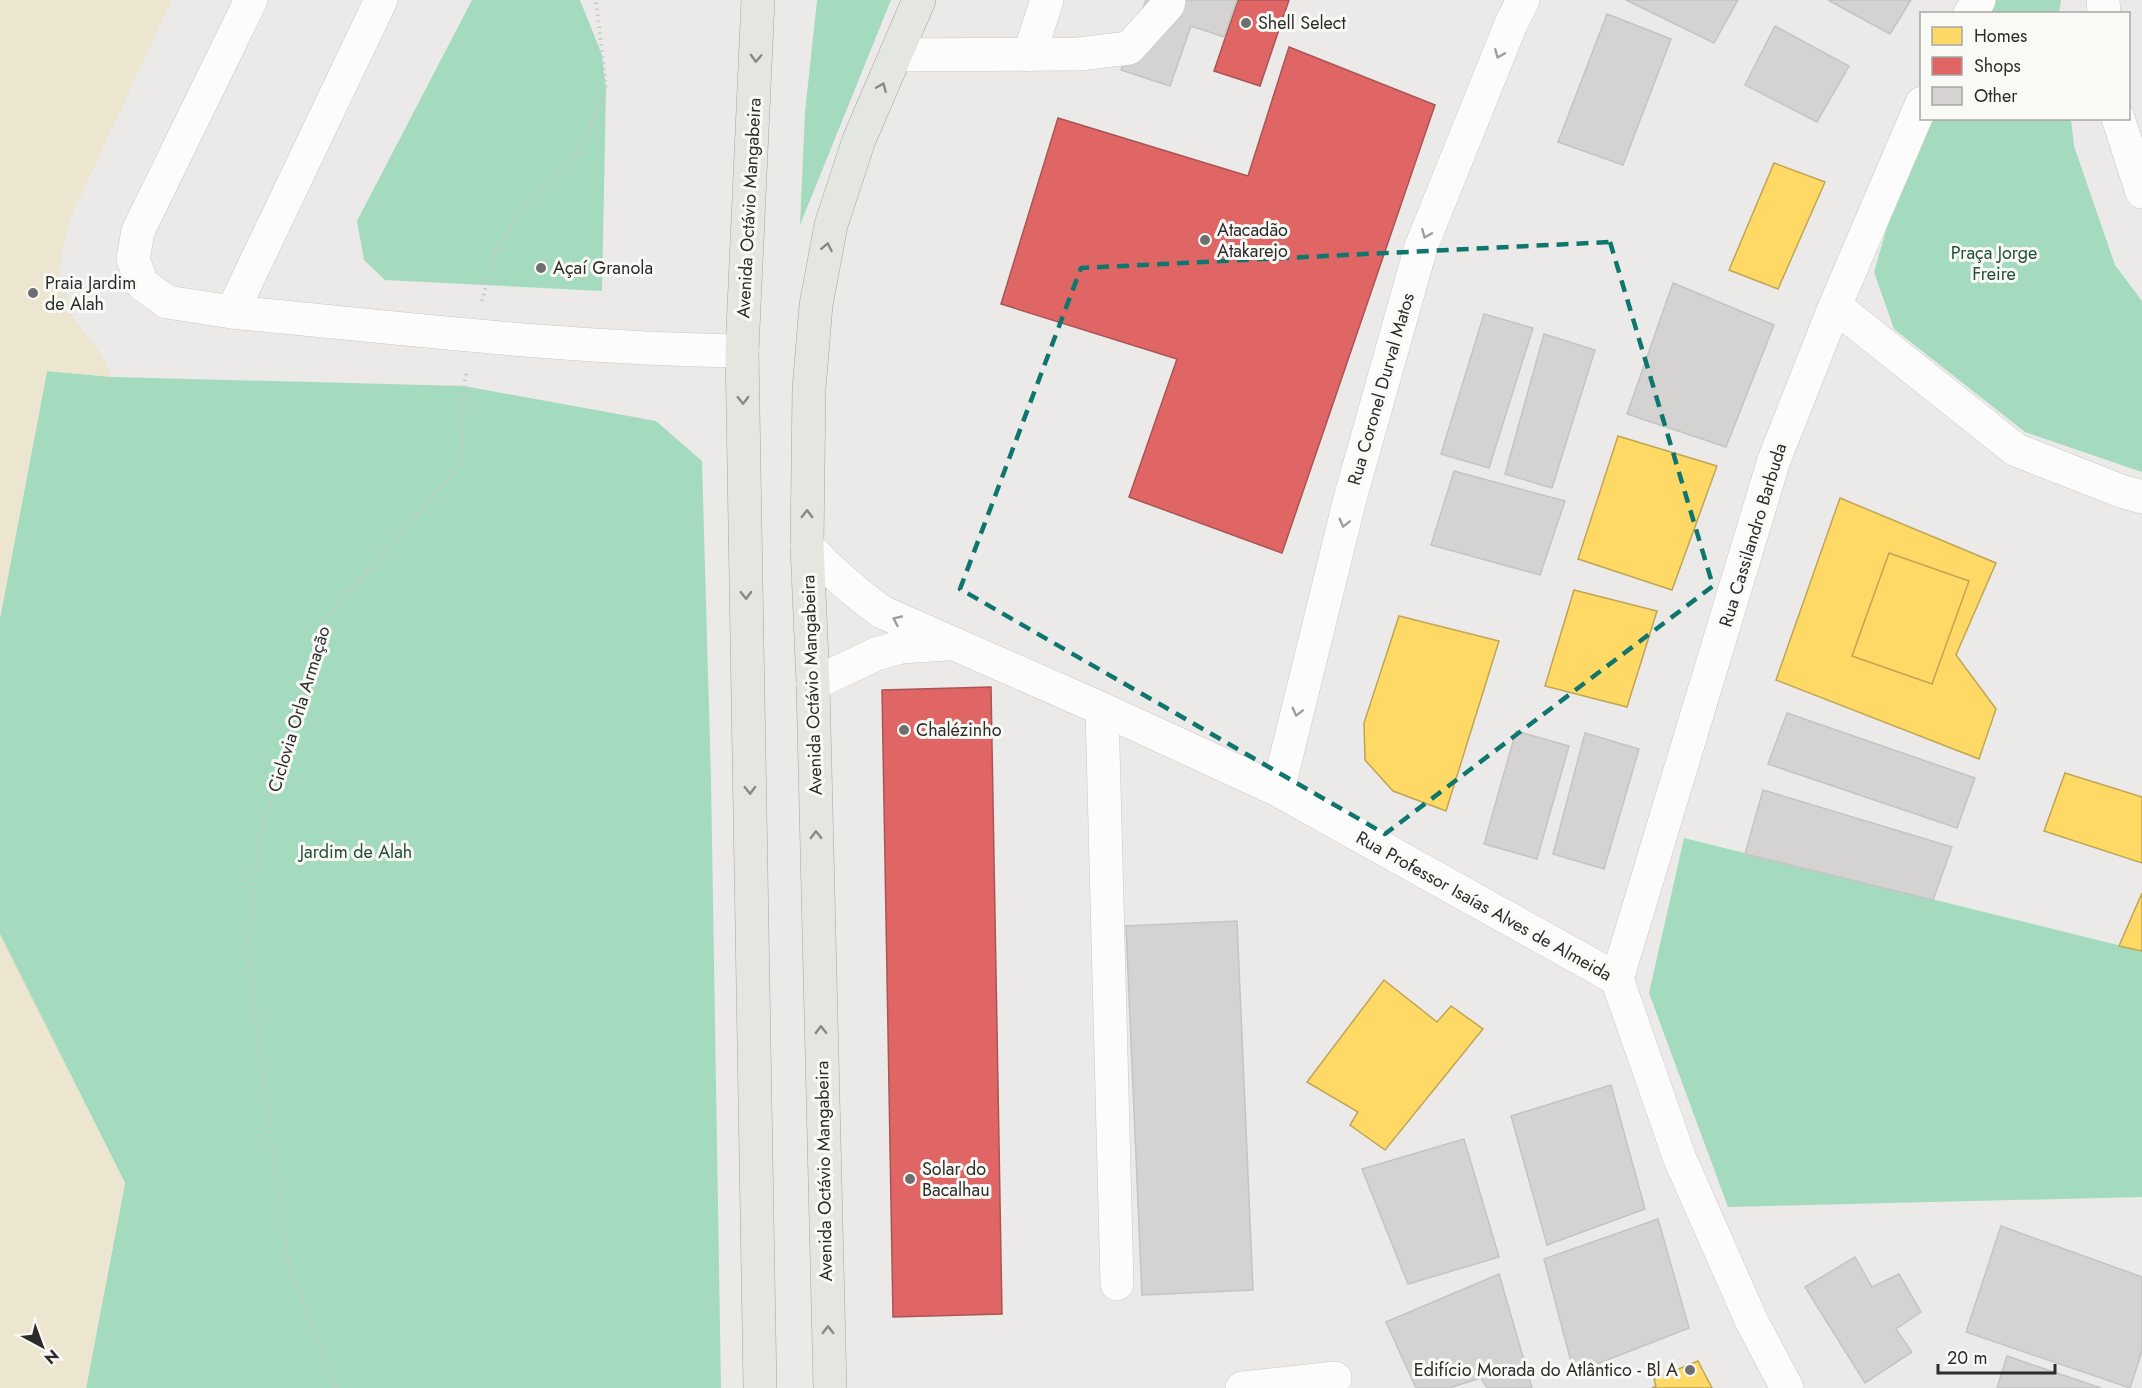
<svg xmlns="http://www.w3.org/2000/svg" width="2142" height="1388" font-family="Jost,sans-serif">
	<rect width="100%" height="100%" fill="#ebeae9"/>
	<!-- green -->
	<path fill="#a4dbbf" d="M472,0h108l22,55 4,34 -4,202 -217,-11 -21,-20 -7,-39z
		M817,0h74l-91,225 5,-113z
		M1996,0h65l-2,13 -71,1z
		M1931,119h140l3,27 41,119 27,36v171l-117,-40 -131,-103 -20,-57 18,-62z
		M47,371l66,6 351,9 192,35 46,40 9,318 10,609h-635l39,-205 -125,-247v-318z
		M1684,838l458,113v246l-414,10 -79,-214z"/>
	<!-- sand -->
	<path fill="#ece6d1" d="M0,0h172l-102,219 -11,51 14,47 28,37 12,23 -66,-6 -47,247z
		M0,934l125,249 -39,205h-86z"/>
	<!-- homes -->
	<path fill="#ffd966" stroke="#c0a554" stroke-width="1.5" d="M1774,163l51,19 -47,107 -49,-19z
		M1618,436l99,30 -45,124 -94,-31z
		M1840,498l156,65 -40,92 40,54 -17,50 -203,-79z
		M1889,553l80,28 -37,103 -80,-28z
		M1574,590l83,21 -30,96 -82,-21z
		M1399,616l100,25 -53,170 -53,-20 -28,-31 -1,-37z
		M2065,773l77,24v66l-98,-32z
		M2142,893v58l-23,-5z
		M1384,980l53,42 14,-16 32,23 -98,121 -35,-25 8,-13 -51,-30z
		M1698,1361l14,27h-60l4,-2 -2,-7z"/>
	<!-- shops -->
	<path fill="#e06666" stroke="#aa5554" stroke-width="1.5" d="M1238,0h51l-29,86 -46,-15z
		M1289,47l146,58 -153,448 -153,-56 48,-138 -176,-55 57,-186 190,58z
		M991,687l11,627 -109,3 -11,-627z"/>
	<!-- building -->
	<path fill="#d4d3d2" stroke="#c4c4c2" stroke-width="1.5" d="M1146,0h91l-13,37 -33,-11 -21,60 -49,-16z
		M1626,0h112l-24,43z
		M1828,0h83l-21,34z
		M1607,14l64,25 -48,126 -65,-23z
		M1775,26l74,40 -32,56 -72,-37z
		M1673,283l101,42 -48,122 -99,-33z
		M1484,314l49,14 -44,140 -48,-14z
		M1544,334l51,16 -43,138 -47,-14z
		M1454,471l111,30 -25,74 -109,-30z
		M1787,713l188,65 -18,50 -189,-64z
		M1516,731l53,15 -32,113 -53,-15z
		M1585,733l54,16 -35,120 -51,-15z
		M1763,790l189,57 -19,53 -188,-46z
		M1237,921l16,369 -111,5 -16,-369z
		M1611,1085l34,124 -98,36 -36,-129z
		M1464,1139l35,118 -91,27 -46,-115z
		M1658,1219l31,109 -115,45 -30,-114z
		M2001,1226l141,51v74l-12,37 -164,-56z
		M1855,1257l17,30 27,-13 22,38 -25,17 16,23 -47,31 -60,-96z
		M1499,1274l33,114h-45l-6,-10 -32,10h-33l-30,-66z
		M2007,1356l94,32h-104z"/>
	<g fill="none" stroke-linecap="round" stroke-linejoin="round">
		<defs>
			<path id="minor" d="M381,0l-149,312c169,16 340,37 510,39
				M2103,0l1,14
				M1970,14l9,-14
				M896,55l183,-1 50,-6 39,-43 1,-5
				M1029,55l18,-55
				M2118,118l24,74
				M1835,306l181,144 105,41 21,6
				M232,312l-65,-10 -25,-18 -9,-25 5,-28 113,-231
				M807,546c23,25 47,46 75,66l220,97 176,81 339,189 63,180 72,163 35,66
				M813,684l63,-30 25,-7 45,-3
				M1102,709l15,575
				M1278,790l73,-295 70,-248 90,-223 12,-24
				M1617,979l157,-519 61,-154 87,-203
				M1242,1388l93,-10"/>
			<path id="major" d="M758,0l-16,351 18,1037
				M830,1388l-17,-704 -6,-138 2,-157 7,-84 15,-80 28,-85 60,-140"/>
		</defs>
		<!-- minor casing -->
		<use href="#minor" stroke="#c8c8c6" stroke-width="34"/>
		<!-- major casing -->
		<use href="#major" stroke="#a5a69c" stroke-width="34"/>
		<!-- path -->
		<path stroke="#c8c7c7" stroke-width="4" stroke-dasharray="1.5 4.5" stroke-linecap="butt" d="M482,301l12,-46 28,-46 61,-63 23,-57 -10,-89
			M336,1388l-49,-130 -40,-307 14,-115 60,-211 140,-161 3,-78 3,-16"/>
		<!-- minor -->
		<use href="#minor" stroke="#fcfcfc" stroke-width="33"/>
		<!-- major -->
		<use href="#major" stroke="#e4e6e0" stroke-width="33"/>
	</g>
	<!-- one-way arrows -->
	<defs><path id="oneway-chevron" d="M-2-3.5L2.5 0L-2 3.5" fill="none" stroke-width="1.6" stroke-linecap="round" stroke-linejoin="round" transform="scale(1.5)"/></defs>
	<g stroke="#9f9e9e">
		<use href="#oneway-chevron" transform="translate(1499 54) rotate(112)"/>
		<use href="#oneway-chevron" transform="translate(1426 234) rotate(112)"/>
		<use href="#oneway-chevron" transform="translate(1344 523) rotate(104)"/>
		<use href="#oneway-chevron" transform="translate(897 620) rotate(-155)"/>
		<use href="#oneway-chevron" transform="translate(1297 712) rotate(104)"/>
	</g>
	<g stroke="#888986">
		<use href="#oneway-chevron" transform="translate(756 58) rotate(93)"/>
		<use href="#oneway-chevron" transform="translate(882 87) rotate(-67)"/>
		<use href="#oneway-chevron" transform="translate(827 247) rotate(-79)"/>
		<use href="#oneway-chevron" transform="translate(743 400) rotate(89)"/>
		<use href="#oneway-chevron" transform="translate(807 514) rotate(-89)"/>
		<use href="#oneway-chevron" transform="translate(746 595) rotate(89)"/>
		<use href="#oneway-chevron" transform="translate(750 790) rotate(89)"/>
		<use href="#oneway-chevron" transform="translate(816 835) rotate(-91)"/>
		<use href="#oneway-chevron" transform="translate(821 1030) rotate(-91)"/>
		<use href="#oneway-chevron" transform="translate(828 1330) rotate(-91)"/>
	</g>
	<!-- marked area -->
	<path fill="none" stroke="#0f766e" stroke-width="4.5" stroke-dasharray="12 8" stroke-linejoin="round" d="M1610,242l103,344 -328,248 -425,-245 121,-321z"/>
	<!-- markers -->
	<g fill="#706e6e" stroke="#f9f9f5" stroke-width="2">
		<circle cx="1246" cy="23" r="6"/>
		<circle cx="1205" cy="240" r="6"/>
		<circle cx="541" cy="268" r="6"/>
		<circle cx="33" cy="293" r="6"/>
		<circle cx="904" cy="730" r="6"/>
		<circle cx="910" cy="1179" r="6"/>
		<circle cx="1690" cy="1370" r="6"/>
	</g>
	<g text-anchor="middle" stroke-width="6" stroke-linejoin="round" paint-order="stroke">
		<!-- poi labels -->
		<g font-size="18" fill="#2d2c2b" stroke="#f9f9f5" text-anchor="start">
			<text x="1258" y="29">Shell Select</text>
			<text x="1217" y="236">Atacadão<tspan x="1217" dy="21">Atakarejo</tspan></text>
			<text x="553" y="274">Açaí Granola</text>
			<text x="45" y="289">Praia Jardim<tspan x="45" dy="21">de Alah</tspan></text>
			<text x="916" y="736">Chalézinho</text>
			<text x="922" y="1175">Solar do<tspan x="922" dy="21">Bacalhau</tspan></text>
			<text x="1678" y="1376" text-anchor="end">Edifício Morada do Atlântico - Bl A</text>
		</g>
		<!-- street labels -->
		<g font-size="18" fill="#2d2c2b" stroke="#f9f9f5">
			<text transform="translate(749 208) rotate(-87)" y="6">Avenida Octávio Mangabeira</text>
			<text transform="translate(1381 389) rotate(-74)" y="6">Rua Coronel Durval Matos</text>
			<text transform="translate(1753 535) rotate(-73)" y="6">Rua Cassilandro Barbuda</text>
			<text transform="translate(812 685) rotate(-92)" y="6">Avenida Octávio Mangabeira</text>
			<text transform="translate(299 709) rotate(-73)" y="6">Ciclovia Orla Armação</text>
			<text transform="translate(1484 906) rotate(29)" y="6">Rua Professor Isaías Alves de Almeida</text>
			<text transform="translate(824 1171) rotate(-91)" y="6">Avenida Octávio Mangabeira</text>
		</g>
		<!-- park labels -->
		<g font-size="18" fill="#224f39" stroke="#f9f9f5">
			<text x="1994" y="259">Praça Jorge<tspan x="1994" dy="21">Freire</tspan></text>
			<text x="356" y="858">Jardim de Alah</text>
		</g>
	</g>
	<!-- legend -->
	<rect x="1920" y="12" width="210" height="108" fill="#f9f9f5" stroke="#a7a7a4" stroke-width="1.5"/>
	<rect x="1932" y="27" width="30" height="18" fill="#ffd966" stroke="#a7a7a4" stroke-width="1.5"/>
	<text x="1974" y="42" font-size="18" fill="#2d2c2b">Homes</text>
	<rect x="1932" y="57" width="30" height="18" fill="#e06666" stroke="#a7a7a4" stroke-width="1.5"/>
	<text x="1974" y="72" font-size="18" fill="#2d2c2b">Shops</text>
	<rect x="1932" y="87" width="30" height="18" fill="#d4d3d2" stroke="#a7a7a4" stroke-width="1.5"/>
	<text x="1974" y="102" font-size="18" fill="#2d2c2b">Other</text>
	<!-- north arrow -->
	<g transform="translate(42 1346) rotate(139)" stroke="#f9f9f5" stroke-width="4.5" paint-order="stroke">
	<path d="M0-4.5L10 22L0 15L-10 22Z" fill="#2d2c2b"/>
	<text y="-9" font-size="16" font-weight="bold" text-anchor="middle" fill="#2d2c2b">N</text>
	</g>
	<!-- scale -->
	<path d="M1938 1364v9h117v-9" fill="none" stroke="#2d2c2b" stroke-width="3"/>
	<text x="1947" y="1364" font-size="18" fill="#2d2c2b" stroke="#f9f9f5" stroke-width="4.5" paint-order="stroke">20 m</text>
</svg>
